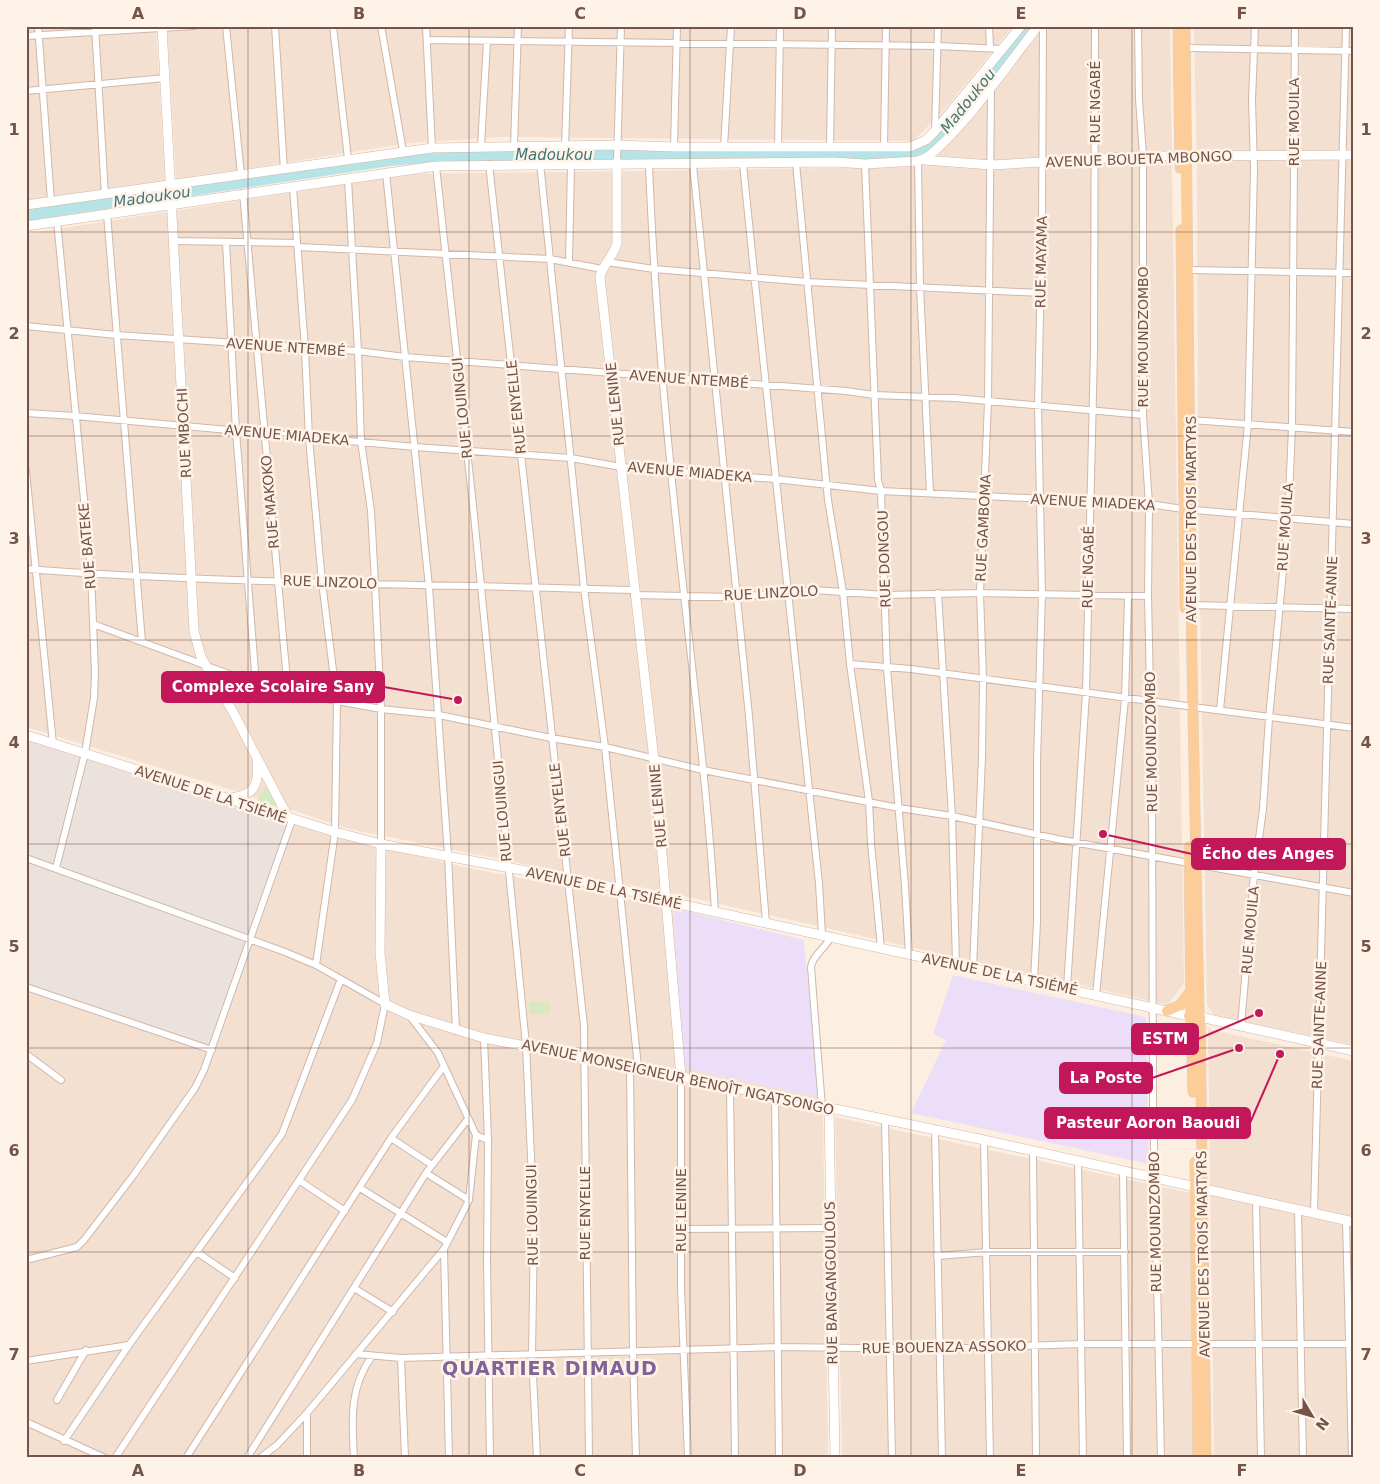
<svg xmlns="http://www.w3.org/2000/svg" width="1380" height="1484" font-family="'DejaVu Sans',sans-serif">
	<rect width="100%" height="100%" fill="#fcefe1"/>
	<!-- residential -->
	<path fill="#f4e0d0" d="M26,26h130l9,155 -139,19z
		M167,26h846l-69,84 -31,31 -413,-4 -91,6 -233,37z
		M1045,26h125l14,957 -16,22 -493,-111 -326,-65 -120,-40 -203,-62v-493l384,-60 503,-7 29,-16z
		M1194,26h160v1019l-140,-30 -7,-10 -9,-518 -1,-309z
		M295,825l164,41 214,42 11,160 135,29 4,16 5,345h-802v-466l190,60z
		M1208,1029l146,32v397h-140z
		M835,1117l355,76 4,265h-352z"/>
	<!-- industrial -->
	<path fill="#ebe2dd" d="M26,740l269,85 -79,227 -190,-60z"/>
	<!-- education -->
	<path fill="#ecdef8" d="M673,908l131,32 15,157 -135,-29z
		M953,975l193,42 3,147 -238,-51 35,-73 -13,-6z"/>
	<!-- green -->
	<path fill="#d6eac0" d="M267,786l13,22 -23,-8z
		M535,1001l2,2 13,-2 -1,13h-20v-12z"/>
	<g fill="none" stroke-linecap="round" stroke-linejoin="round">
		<!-- river -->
		<path stroke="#b6e4e6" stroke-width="12" d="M26,215l363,-55 56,-5 463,-2 14,-4 14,-9 93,-114"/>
		<defs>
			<path id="street" d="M38,26l13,175
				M95,26l10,169
				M226,26l15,149
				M275,26l9,144
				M333,26l15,133
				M381,26l22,125
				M426,26l6,122
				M989,26l1,21
				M1138,26l1,73 4,57v259l6,89 -1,92 4,190 1,315 8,357
				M26,36l168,-10
				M427,40l511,6 64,3
				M1186,48l168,3
				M26,91l139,-13
				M935,131l3,-105
				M481,146l6,-104
				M514,146l4,-120
				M565,147l4,-121
				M674,147l3,-121
				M724,147l7,-121
				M778,147l2,-121
				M830,147l2,-121
				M884,147l2,-121
				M918,161l2,126 10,205
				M617,162l4,-136
				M540,163l44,425 21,159 33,320
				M796,163l32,337 15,92 7,72 19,137 2,42 10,105
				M489,164l95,862 5,432
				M743,164c24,240 50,480 76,719l3,52
				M865,164l13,316 3,11 6,177 18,218 4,69
				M649,165c4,102 12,204 22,306 14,147 35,293 44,440
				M693,165l56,551 17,207
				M436,166l38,349 52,530 8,180 -2,130 5,103
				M386,173l43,414 19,268 8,176
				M348,180l10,171 3,90 10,70 4,73 6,125v135
				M293,187l12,162 4,89 13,144 15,120 -2,130 -19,133
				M243,193l45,499
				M107,214l35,428
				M174,241l123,2
				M226,242l10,189 20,253
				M298,247l252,12 52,10
				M607,262l47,7 154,13 233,11
				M569,263l2,-99
				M1189,270l165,3
				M26,326l90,9 242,16 47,6 441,34 28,4 81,3 188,17
				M26,413l49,3 340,31 156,11 50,9 154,12 106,12 268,13 34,5 171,15
				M1191,420l163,12
				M26,471l27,273
				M26,569c202,15 405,15 607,21
				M938,593l14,223 4,148
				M634,595l103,2 77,-7 72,5 94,-2 168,3
				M1192,605l162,4
				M93,624l163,60 32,8 93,17 58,6 112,23 54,9 98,23 196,38 53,8 105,23 297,54
				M850,664l61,5 276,37
				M1193,707l161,21
				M1220,710l28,-286 6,-255 -2,-69 3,-74
				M26,858l259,94 31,13 69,39 -8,39 -25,57 -237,358
				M56,868l29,-115 9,-55 1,-25 -4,-101 -34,-351
				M973,968l9,-211 1,-78 -3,-86 8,-191 3,-314
				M1034,981l3,-59v-161l5,-167 -4,-187 4,-182 1,-199
				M26,987l186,63
				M1067,988l19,-295 8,-343 1,-324
				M1096,995l29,-296 3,-102
				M409,1015l29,38 38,82
				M1241,1026l13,-151 9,-66 6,-91 19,-199 4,-91 3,-402
				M484,1038l4,102 -1,123 3,195
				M26,1054l35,26
				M630,1066l3,287 3,105
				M681,1077v212l7,169
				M730,1087l5,371
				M775,1097l4,361
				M822,1107l-11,-140c2,-13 15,-18 20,-31
				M885,1120l7,338
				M935,1131l7,327
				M391,1138l41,27
				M984,1140l6,318
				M1033,1152l3,306
				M1078,1161l5,297
				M1123,1172l4,286
				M426,1173l43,27
				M300,1181l45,30
				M360,1188l87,54
				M1256,1201l5,257
				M1298,1209l5,249
				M1314,1213l32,-1187
				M1346,1221l6,237
				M681,1229l148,-1
				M444,1249l5,209
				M198,1253l37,25
				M937,1256l51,-4h137
				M26,1260l51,-13 7,-7 49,-64 62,-88 9,-18 88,-250
				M354,1288l39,24
				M356,1354l45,4 378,-11 161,2 140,-5h274
				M401,1358l4,100
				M26,1361l103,-16
				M57,1400l29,-50
				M26,1422l79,36
				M64,1441l65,-96 153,-211 59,-155
				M186,1458l205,-320 53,-72
				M247,1458l179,-285 42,-54
				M260,1458l17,-13 30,-32 137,-164 25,-49 7,-65 12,5
				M307,1458v-45
				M354,1458c-2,-38 -5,-70 18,-102"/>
			<path id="secondary" d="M162,26l32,605 7,26 32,55 55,105
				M924,160l68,5 151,-9 211,-1
				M617,162v81c-3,13 -14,21 -17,34l54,483 27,317
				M26,205l406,-57 186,-3 56,2h236l16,-7 9,-9 86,-105
				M26,226l410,-60 397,-4 32,2 53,-3c26,-5 100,-110 120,-135
				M26,735l309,97 46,12 238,44 47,13 523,115
				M227,798c26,-1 33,-12 30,-37
				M381,844l-1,109 5,51 24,11 75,23 146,28 354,74 370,82
				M1200,1017l154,34
				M829,1108l6,350"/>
			<path id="primary" d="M1178,26l2,142
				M1185,26l7,638 7,349
				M1181,230l4,378
				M1189,847l2,165
				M1167,1011l13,-6 10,-13
				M1191,1021l2,71
				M1199,1021h-8l-2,-5 2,-4 6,-1 3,6 6,441
				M1195,1162l3,296"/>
		</defs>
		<!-- street casing -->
		<use href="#street" stroke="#d0b7ab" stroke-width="8"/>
		<!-- secondary casing -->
		<use href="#secondary" stroke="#d3b6a8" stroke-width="10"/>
		<!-- primary casing -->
		<use href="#primary" stroke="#d8cfcc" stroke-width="11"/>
		<!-- street -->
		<use href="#street" stroke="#fff" stroke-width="6"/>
		<!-- secondary -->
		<use href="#secondary" stroke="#fff" stroke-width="9"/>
		<!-- primary -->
		<use href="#primary" stroke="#fccc99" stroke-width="10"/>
	</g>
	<!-- grid -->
	<path fill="none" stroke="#745348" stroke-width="1" stroke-opacity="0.55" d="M248,26v1432M469,26v1432M690,26v1432M911,26v1432M1132,26v1432M26,232h1328M26,436h1328M26,640h1328M26,844h1328M26,1048h1328M26,1252h1328"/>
	<g text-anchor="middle" stroke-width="5" stroke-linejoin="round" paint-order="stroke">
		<!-- street labels -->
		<g font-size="14" fill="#745348" stroke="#fff3e8">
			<text transform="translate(1095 102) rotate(-90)" y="5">RUE NGABÉ</text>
			<text transform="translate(1294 122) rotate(-90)" y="5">RUE MOUILA</text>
			<text transform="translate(1139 159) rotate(-2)" y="5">AVENUE BOUETA MBONGO</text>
			<text transform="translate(1041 262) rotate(-89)" y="5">RUE MAYAMA</text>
			<text transform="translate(1143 337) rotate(-90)" y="5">RUE MOUNDZOMBO</text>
			<text transform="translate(286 347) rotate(4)" y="5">AVENUE NTEMBÉ</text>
			<text transform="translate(689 379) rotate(4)" y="5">AVENUE NTEMBÉ</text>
			<text transform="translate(615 404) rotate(-96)" y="5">RUE LENINE</text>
			<text transform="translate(516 407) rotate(-96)" y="5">RUE ENYELLE</text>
			<text transform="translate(462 408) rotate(-96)" y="5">RUE LOUINGUI</text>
			<text transform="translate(184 433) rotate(-93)" y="5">RUE MBOCHI</text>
			<text transform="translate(287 435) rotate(5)" y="5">AVENUE MIADEKA</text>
			<text transform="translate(690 472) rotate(5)" y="5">AVENUE MIADEKA</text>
			<text transform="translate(270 502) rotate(-95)" y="5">RUE MAKOKO</text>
			<text transform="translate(1093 502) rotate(3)" y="5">AVENUE MIADEKA</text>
			<text transform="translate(1191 519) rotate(-90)" y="5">AVENUE DES TROIS MARTYRS</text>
			<text transform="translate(1285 527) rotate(-86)" y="5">RUE MOUILA</text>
			<text transform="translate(983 528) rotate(-87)" y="5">RUE GAMBOMA</text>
			<text transform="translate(87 546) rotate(-95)" y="5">RUE BATEKE</text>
			<text transform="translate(884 559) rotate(-92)" y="5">RUE DONGOU</text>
			<text transform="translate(1088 567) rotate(-89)" y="5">RUE NGABÉ</text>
			<text transform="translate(330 582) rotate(2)" y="5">RUE LINZOLO</text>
			<text transform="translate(771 593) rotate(-3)" y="5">RUE LINZOLO</text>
			<text transform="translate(1330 620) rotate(-88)" y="5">RUE SAINTE-ANNE</text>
			<text transform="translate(1151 742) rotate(-91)" y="5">RUE MOUNDZOMBO</text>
			<text transform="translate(211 794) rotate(18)" y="5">AVENUE DE LA TSIÉMÉ</text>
			<text transform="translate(658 806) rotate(-95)" y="5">RUE LENINE</text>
			<text transform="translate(560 810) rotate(-97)" y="5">RUE ENYELLE</text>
			<text transform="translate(502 811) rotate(-95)" y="5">RUE LOUINGUI</text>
			<text transform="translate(604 888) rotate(12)" y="5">AVENUE DE LA TSIÉMÉ</text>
			<text transform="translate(1250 930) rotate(-85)" y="5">RUE MOUILA</text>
			<text transform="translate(1000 974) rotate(12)" y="5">AVENUE DE LA TSIÉMÉ</text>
			<text transform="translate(1319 1025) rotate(-88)" y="5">RUE SAINTE-ANNE</text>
			<text transform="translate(678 1077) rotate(12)" y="5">AVENUE MONSEIGNEUR BENOÎT NGATSONGO</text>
			<text transform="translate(681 1210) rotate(-90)" y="5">RUE LENINE</text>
			<text transform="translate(585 1213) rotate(-90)" y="5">RUE ENYELLE</text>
			<text transform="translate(532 1215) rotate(-91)" y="5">RUE LOUINGUI</text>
			<text transform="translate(1155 1222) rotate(-91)" y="5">RUE MOUNDZOMBO</text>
			<text transform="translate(1203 1254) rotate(-91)" y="5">AVENUE DES TROIS MARTYRS</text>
			<text transform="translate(831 1283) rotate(-91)" y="5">RUE BANGANGOULOUS</text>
			<text transform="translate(944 1347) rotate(-1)" y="5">RUE BOUENZA ASSOKO</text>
		</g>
		<!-- water labels -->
		<g font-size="15" font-style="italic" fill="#3c777a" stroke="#fff3e8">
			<text transform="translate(968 101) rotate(-51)" y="5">Madoukou</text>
			<text x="554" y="160">Madoukou</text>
			<text transform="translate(152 197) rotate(-8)" y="5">Madoukou</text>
		</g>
		<!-- district labels -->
		<g font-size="19" font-weight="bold" letter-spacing="1" fill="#806398" stroke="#fff3e8">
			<text x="550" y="1375">QUARTIER DIMAUD</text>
		</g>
	</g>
	<!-- callouts -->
	<path fill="none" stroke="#c2185b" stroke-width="2" d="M458 700L384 687M1103 834L1192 854M1259 1013L1198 1039M1239 1048L1152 1078M1280 1054L1250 1123"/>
	<g fill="#c2185b" stroke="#fff3e8" stroke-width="2">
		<circle cx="458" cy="700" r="5"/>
		<circle cx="1103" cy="834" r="5"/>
		<circle cx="1259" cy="1013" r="5"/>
		<circle cx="1239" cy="1048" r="5"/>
		<circle cx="1280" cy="1054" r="5"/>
	</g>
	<g fill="#c2185b" stroke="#c2185b" stroke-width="2">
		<rect x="162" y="672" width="222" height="30" rx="5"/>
		<rect x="1192" y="839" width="153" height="30" rx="5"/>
		<rect x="1132" y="1024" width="66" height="30" rx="5"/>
		<rect x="1060" y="1063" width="92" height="30" rx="5"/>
		<rect x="1045" y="1108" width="205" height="30" rx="5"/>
	</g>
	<g font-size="15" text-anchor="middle" font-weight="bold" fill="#fff">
		<text x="273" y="692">Complexe Scolaire Sany</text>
		<text x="1268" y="859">Écho des Anges</text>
		<text x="1165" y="1044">ESTM</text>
		<text x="1106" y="1083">La Poste</text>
		<text x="1148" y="1128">Pasteur Aoron Baoudi</text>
	</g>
	<!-- border -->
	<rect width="1380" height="1484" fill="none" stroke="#fff3e8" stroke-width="55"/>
	<!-- north arrow -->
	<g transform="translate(1312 1416) rotate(128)" stroke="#fff3e8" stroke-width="4" paint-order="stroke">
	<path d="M0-4L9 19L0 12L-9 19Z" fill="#745348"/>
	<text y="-8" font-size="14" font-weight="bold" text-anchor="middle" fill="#745348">N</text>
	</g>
	<rect x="28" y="28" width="1324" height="1428" fill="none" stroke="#745348" stroke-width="2"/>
	<g font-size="16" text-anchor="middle" font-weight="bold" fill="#745348">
		<text x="138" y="19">A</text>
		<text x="359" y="19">B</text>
		<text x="580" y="19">C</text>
		<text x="800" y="19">D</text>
		<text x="1021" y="19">E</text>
		<text x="1242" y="19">F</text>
		<text x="14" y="135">1</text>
		<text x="1366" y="135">1</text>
		<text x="14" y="339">2</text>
		<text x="1366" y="339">2</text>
		<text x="14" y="544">3</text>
		<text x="1366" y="544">3</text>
		<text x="14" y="748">4</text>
		<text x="1366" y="748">4</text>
		<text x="14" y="952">5</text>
		<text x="1366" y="952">5</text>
		<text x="14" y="1156">6</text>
		<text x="1366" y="1156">6</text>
		<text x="14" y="1360">7</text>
		<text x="1366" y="1360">7</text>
		<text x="138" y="1476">A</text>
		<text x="359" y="1476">B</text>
		<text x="580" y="1476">C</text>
		<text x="800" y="1476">D</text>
		<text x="1021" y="1476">E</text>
		<text x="1242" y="1476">F</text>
	</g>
</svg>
